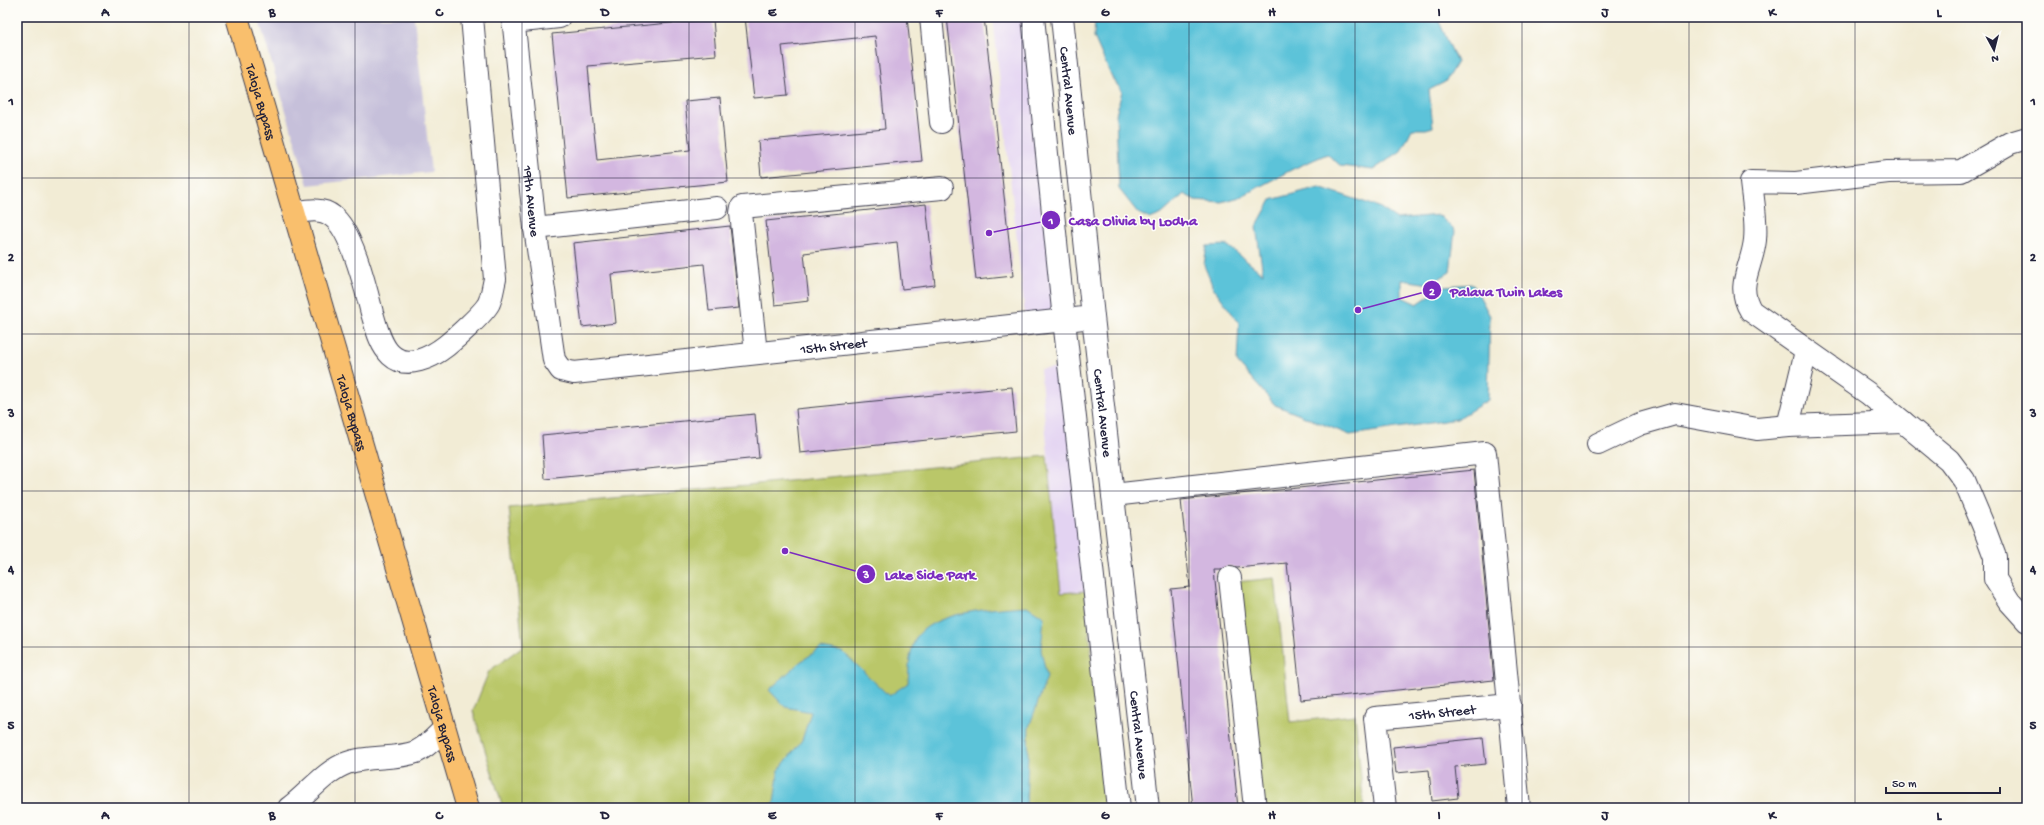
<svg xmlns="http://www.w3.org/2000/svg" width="2044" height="825" font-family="'Gochi Hand',sans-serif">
	<rect width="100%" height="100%" fill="#fdfcf7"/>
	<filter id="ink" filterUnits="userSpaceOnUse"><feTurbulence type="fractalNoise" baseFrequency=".025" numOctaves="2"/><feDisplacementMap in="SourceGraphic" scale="8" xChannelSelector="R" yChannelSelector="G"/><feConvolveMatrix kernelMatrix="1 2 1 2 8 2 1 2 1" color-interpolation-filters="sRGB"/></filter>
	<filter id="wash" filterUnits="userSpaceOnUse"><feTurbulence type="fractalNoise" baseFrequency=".012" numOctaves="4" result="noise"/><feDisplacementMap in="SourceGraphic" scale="16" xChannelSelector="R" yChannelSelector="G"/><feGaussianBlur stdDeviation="0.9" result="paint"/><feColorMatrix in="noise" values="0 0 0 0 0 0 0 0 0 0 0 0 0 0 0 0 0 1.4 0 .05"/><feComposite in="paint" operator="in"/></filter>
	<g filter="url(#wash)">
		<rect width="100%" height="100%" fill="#f2ecd5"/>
		<!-- built -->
		<path fill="#e3d3f2" d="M993,17h35l31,296 -34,3z
			M1064,367l21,224 -24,2 -21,-224z"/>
		<!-- industrial -->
		<path fill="#c6c0da" d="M258,17h156l17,155 -123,13z"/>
		<!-- green -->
		<path fill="#bac769" stroke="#6e7452" d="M1047,456l14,137 24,-2 23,217h-605l-30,-97 16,-40 34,-25 -14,-138z
			M1275,578l15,144 65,-7 9,93h-105l-23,-226z"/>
		<!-- water -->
		<path fill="#5cc3d9" stroke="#3f728a" d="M1095,17h342l20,45 -12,20 -16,8 4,37 -7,2h-14l-11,22 -28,19 -32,-4 -14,-12 -34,15 -53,28 -19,5 -26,-2 -11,-6 -22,20 -12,5 -12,-6 -19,-24 -3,-74 6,-24 -10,-13 -18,-41z
			M1319,187l60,20 18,12 42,-4 16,16 -5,41 -20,12 -28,-4v17l15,7 27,-18 29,-2 17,32 -2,84 -31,19 -107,16 -75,-30 -38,-43 2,-39 -26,-36 -9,-22 3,-19 20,-1 36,29 -7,-47 15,-27z
			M1027,606l17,11 -3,33 6,27 -18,50 -3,81h-253l6,-38 23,-30 9,-28 -26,-5 -16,-17 31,-28 21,-14 22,4 46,44 19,-13c1,-14 1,-30 7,-43 14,-29 83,-32 112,-34z"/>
		<g id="blocks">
			<!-- building -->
			<path fill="#d3b7e0" d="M745,17h162l15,144 -161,16 -3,-36 127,-12 -4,-46 -6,-47 -93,10 6,49 -34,3z
				M947,17h37l29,259 -37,4z
				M713,19l3,36 -128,11 4,47 5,47 93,-10 -5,-49 35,-3 8,84 -160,16 -16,-164z
				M926,204l9,81 -33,4 -5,-47 -93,11 5,48 -34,4 -9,-84z
				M730,226l9,82 -30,3 -5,-47 -93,10 5,49 -34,4 -9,-84z
				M1012,387l4,44 -216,22 -4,-44z
				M755,414l4,44 -214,21 -3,-44z
				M1474,470l20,210 -193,20 -14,-137 -50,5 -8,-2 -8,4h-7l24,238h-45l-22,-219 19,-2 -9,-87z
				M1483,738l3,26 -31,3 3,31 -26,3 -3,-31 -33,3 -3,-26z"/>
		</g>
	</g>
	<g filter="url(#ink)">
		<use href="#blocks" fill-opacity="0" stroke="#414052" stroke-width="1"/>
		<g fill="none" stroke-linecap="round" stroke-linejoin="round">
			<defs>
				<g id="minor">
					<path id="s1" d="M513,17l22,211 19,132 7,10 13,3 519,-56"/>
					<path d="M931,17l10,105"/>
					<path d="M1033,17l31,303 55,488"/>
					<path id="s2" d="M1062,17l31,300 55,491"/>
					<path d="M513,22l46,-5"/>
					<path d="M2027,138l-17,5 -49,28 -73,1 -92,11 -45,-1c2,19 6,39 4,58 -3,28 -20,45 -4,71l118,83 80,66 15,20 19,45 12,32v22l14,22 18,20"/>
					<path d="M294,213c12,-2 28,-6 38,3 20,14 34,73 40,97 4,13 8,32 19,42 16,15 41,2 55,-9 10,-8 38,-33 43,-43 3,-7 4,-16 6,-24l-23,-262"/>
					<path d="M535,228l182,-20"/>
					<path d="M756,353l-15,-140 1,-6 200,-19"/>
					<path d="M1788,426l18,-75"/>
					<path d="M1598,444l42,-20 35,-10 82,15 31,-3 115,-4"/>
					<path d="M1113,495l372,-42 34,355"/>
					<path d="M1230,578l25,230"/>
					<path d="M289,808c19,-14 36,-37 58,-45 22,-8 48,-3 69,-11 11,-5 20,-15 28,-23"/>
					<path id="s3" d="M1385,808l-10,-90 135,-13"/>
				</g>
				<g id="major">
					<path id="s4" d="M237,17l231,791"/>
				</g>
			</defs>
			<!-- minor casing -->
			<use href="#minor" stroke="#414052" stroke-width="24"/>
			<!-- major casing -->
			<use href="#major" stroke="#414052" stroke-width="24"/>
			<!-- minor -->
			<use href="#minor" stroke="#fff" stroke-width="22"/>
			<!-- major -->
			<use href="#major" stroke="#f9bf6d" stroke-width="22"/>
		</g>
	</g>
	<!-- grid -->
	<path fill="none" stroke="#22223b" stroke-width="1" stroke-opacity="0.55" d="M189,17v791M355,17v791M522,17v791M689,17v791M855,17v791M1022,17v791M1189,17v791M1355,17v791M1522,17v791M1689,17v791M1855,17v791M17,178h2010M17,334h2010M17,491h2010M17,647h2010"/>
	<g text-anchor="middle" stroke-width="3" stroke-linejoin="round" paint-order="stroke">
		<!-- street labels -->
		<g font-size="14" fill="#22223b" stroke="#fdfcf7">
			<text dy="5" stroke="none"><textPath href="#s2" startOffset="74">Central Avenue</textPath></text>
			<text dy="5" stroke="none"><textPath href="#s4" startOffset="88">Taloja Bypass</textPath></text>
			<text dy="5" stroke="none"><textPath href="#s1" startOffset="185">19th Avenue</textPath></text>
			<text dy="5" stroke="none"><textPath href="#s1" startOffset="632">15th Street</textPath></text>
			<text dy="5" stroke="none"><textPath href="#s4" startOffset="412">Taloja Bypass</textPath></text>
			<text dy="5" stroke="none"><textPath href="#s2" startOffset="398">Central Avenue</textPath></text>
			<text dy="5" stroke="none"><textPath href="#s3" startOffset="158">15th Street</textPath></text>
			<text dy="5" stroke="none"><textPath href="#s4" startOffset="736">Taloja Bypass</textPath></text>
			<text dy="5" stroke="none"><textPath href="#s2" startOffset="722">Central Avenue</textPath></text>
		</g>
	</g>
	<!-- callouts -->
	<path fill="none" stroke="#7b2cbf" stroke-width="1.5" d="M989 233L1051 220M1358 310L1432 290M785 551L866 574"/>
	<g fill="#7b2cbf" stroke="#fdfcf7" stroke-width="1.5">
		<circle cx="989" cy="233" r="4"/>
		<circle cx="1358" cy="310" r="4"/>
		<circle cx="785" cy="551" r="4"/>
		<circle cx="1051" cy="220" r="10"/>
		<circle cx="1432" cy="290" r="10"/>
		<circle cx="866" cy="574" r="10"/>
	</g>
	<g font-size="12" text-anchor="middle" font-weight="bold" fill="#fff">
		<text x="1051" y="224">1</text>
		<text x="1432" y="295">2</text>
		<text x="866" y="578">3</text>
	</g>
	<g font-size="15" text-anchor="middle" font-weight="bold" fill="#7b2cbf" stroke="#fdfcf7" stroke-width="3" stroke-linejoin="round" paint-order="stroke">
		<text x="1133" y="225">Casa Olivia by Lodha</text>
		<text x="1506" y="296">Palava Twin Lakes</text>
		<text x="930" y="579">Lake Side Park</text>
	</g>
	<!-- margin -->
	<rect width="2044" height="825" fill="none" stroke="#fdfcf7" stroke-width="44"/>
	<!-- north arrow -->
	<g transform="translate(1994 50) rotate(173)" stroke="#fdfcf7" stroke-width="3" paint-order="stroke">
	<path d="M0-3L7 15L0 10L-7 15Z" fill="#22223b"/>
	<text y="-6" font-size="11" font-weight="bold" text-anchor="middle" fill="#22223b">N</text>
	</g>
	<!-- scale -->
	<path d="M1886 787v6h114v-6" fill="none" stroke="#22223b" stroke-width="2"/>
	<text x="1892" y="787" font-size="12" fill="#22223b" stroke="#fdfcf7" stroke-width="3" paint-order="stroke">50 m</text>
	<rect x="22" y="22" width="2000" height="781" fill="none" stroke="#22223b" stroke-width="1.5"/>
	<g font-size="13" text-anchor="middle" font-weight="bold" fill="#22223b">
		<text x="105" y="16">A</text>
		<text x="272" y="16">B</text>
		<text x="439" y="16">C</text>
		<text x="605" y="16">D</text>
		<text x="772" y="16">E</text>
		<text x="939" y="16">F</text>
		<text x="1105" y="16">G</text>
		<text x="1272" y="16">H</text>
		<text x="1439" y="16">I</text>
		<text x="1605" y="16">J</text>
		<text x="1772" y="16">K</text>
		<text x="1939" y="16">L</text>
		<text x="11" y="105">1</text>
		<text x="2033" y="105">1</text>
		<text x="11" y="261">2</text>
		<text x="2033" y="261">2</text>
		<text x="11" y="417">3</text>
		<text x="2033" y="417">3</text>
		<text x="11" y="573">4</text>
		<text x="2033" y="573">4</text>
		<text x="11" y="729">5</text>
		<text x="2033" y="729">5</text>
		<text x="105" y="819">A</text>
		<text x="272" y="819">B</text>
		<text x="439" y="819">C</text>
		<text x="605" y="819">D</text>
		<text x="772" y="819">E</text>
		<text x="939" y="819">F</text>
		<text x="1105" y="819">G</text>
		<text x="1272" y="819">H</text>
		<text x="1439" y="819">I</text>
		<text x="1605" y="819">J</text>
		<text x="1772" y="819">K</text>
		<text x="1939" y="819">L</text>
	</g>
</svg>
